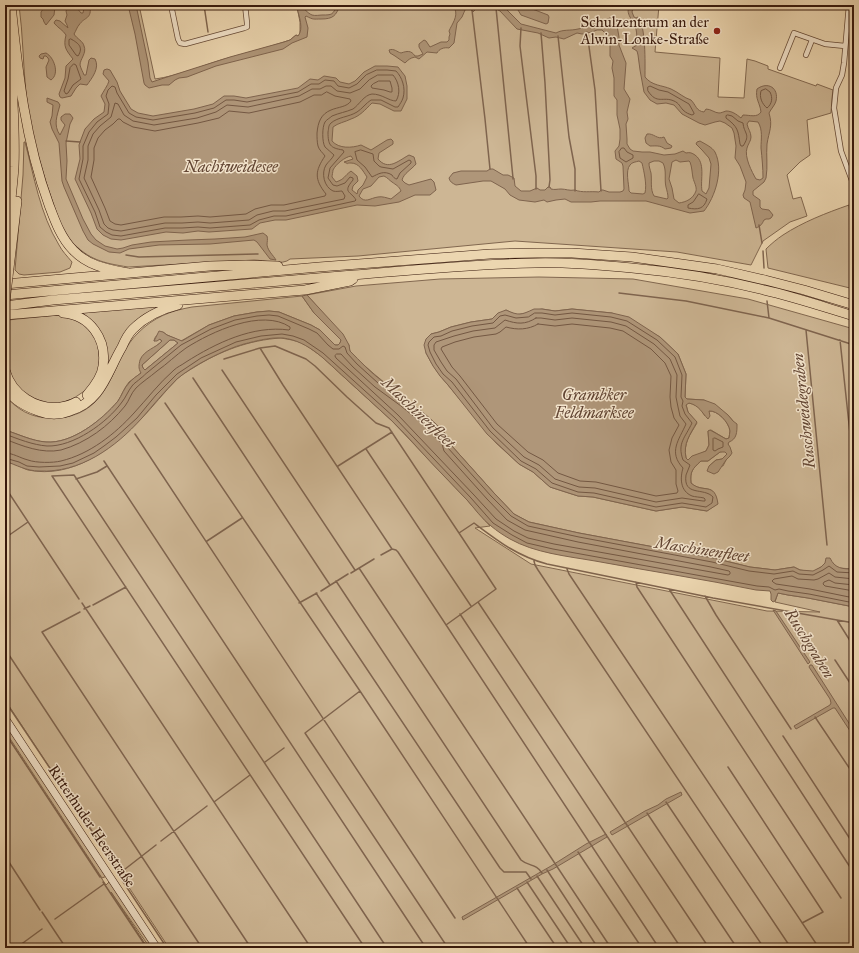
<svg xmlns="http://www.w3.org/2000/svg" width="859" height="953" font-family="'IM FELL Great Primer',serif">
	<rect width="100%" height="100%" fill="#ecd6b0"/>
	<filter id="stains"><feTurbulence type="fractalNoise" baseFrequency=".005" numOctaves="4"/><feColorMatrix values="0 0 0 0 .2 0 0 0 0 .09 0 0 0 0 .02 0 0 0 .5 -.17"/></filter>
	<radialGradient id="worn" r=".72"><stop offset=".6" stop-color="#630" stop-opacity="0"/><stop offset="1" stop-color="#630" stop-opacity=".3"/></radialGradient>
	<!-- green -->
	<path fill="#cdb694" stroke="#826850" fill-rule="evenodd" d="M19,5h120l16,74c22,-3 44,-12 66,-19 21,-6 42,-11 63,-18l6,-2 6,-5 2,1 2,-2v-12l-3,-15 -2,-2h364l-4,47 65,6 -2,39 26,1 3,-39 8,2 13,5v3l48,17 1,-2 16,6 -1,8 -1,15 -24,7 3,35 -10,7 -13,13 6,24 8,-2 6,19 -17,6 -27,19 -12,24 -74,-13 -162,-11 -157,15 -68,3c-7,7 -27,1 -36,1 -42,2 -84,5 -126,7 -25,-4 -39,-7 -57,-26 -10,-11 -14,-28 -19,-41 -12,-35 -22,-70 -26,-107 -3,-29 -3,-59 -7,-88z
		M24,142h1c9,34 15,72 34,103 3,6 8,11 13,17l-2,6 -10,4 -36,3 -5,-1 -4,-4 8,-95z
		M849,205l5,56v28l-86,-21 -2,-19c5,-5 11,-10 17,-14 20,-13 43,-22 66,-30z
		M539,277l94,2 115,20 106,30v240l-16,-1 -5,-5h-8l-4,4 -8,5 -13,-2 -6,-3 -19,3 -25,-3 -37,-9 -134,-25 -50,-11 -15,-8 -20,-21 -43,-48c0,-7 -7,-13 -12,-17 -23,-23 -50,-40 -74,-62 -4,-3 -13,-10 -15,-15 -1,-2 -1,-4 -1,-6l-26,-32 -16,-18 49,-9 84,-7zM542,309l13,2 17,-2 40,4 48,24 18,17 8,20 -1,23 2,2 17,1 24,15 5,6 -5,23 2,12 -4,4 -3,6h-14l7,-6 6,-1 5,-5 -2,-3 -5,1 -12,9h-7c-9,8 -11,10 -10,22 12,11 24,-2 26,21l-10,7 -25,-4 -26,4 -63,-14 -15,-1 -28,-9 -17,-15 -14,-8 -23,-21 -48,-58c-9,-10 -16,-20 -22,-32l5,-19 8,-2 12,-5 20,-5 21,-3 14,-9 10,5 11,-2 4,-2z
		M302,296l12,17 27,27 -1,3 -2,2h-3l-15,-15 -9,-5 -32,-13 -10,-1 -12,1 -23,4 -25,9 -28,16 -14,-6 -4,-3c-4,2 -8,3 -9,9l5,-2 3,2c-5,5 -14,11 -20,16l-1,16c-4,3 -8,6 -12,9 -5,6 -7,13 -11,19 -16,19 -46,43 -72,41 -14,-1 -28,-8 -41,-12v-35c11,14 26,23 45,23 10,1 19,-1 29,-5 34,-15 35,-57 59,-80 16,-16 32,-22 54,-26z
		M172,304l-26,12 -40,58 -1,-25 -30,-37z
		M57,315l13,1 11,5 16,18 3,22 -3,15 -11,14 -12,8 -7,3 -14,4 -26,-8 -10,-10 -8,-17 -2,-8 -2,-12 2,-12 -2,-6 3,-12z
		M281,338l11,2 11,3 18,13 71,65 76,80 22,25 -15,2 56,36 236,47 53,1 -45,-10 3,-9 10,2 20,3 46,9v341h-685l-164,-248v-239c4,1 8,3 12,4 3,1 7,4 11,5 44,9 82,-20 111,-49 14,-14 25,-29 39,-43 5,-4 10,-7 15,-10 27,-17 56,-28 88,-30z
		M170,340h4l4,3 -33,27 -2,-2 -1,-3z
		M689,403c9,2 11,5 16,13l4,-5c8,-1 20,11 21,20 0,2 -1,5 -1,7l-3,1 -15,-9 -3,1 1,14 -3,6 -18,9 -2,-2c-3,-15 4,-23 11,-35l-9,-11 -2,-8z
		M5,720l102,156 -5,2 -97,-147z
		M5,733l101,152 4,-4 46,67h-6l-39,-56 37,56h-143z"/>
	<!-- water -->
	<path fill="#af9679" stroke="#7f644e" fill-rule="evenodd" d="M46,5h10l-1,2 -1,8 -8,10 -2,-3 -1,-3 -2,-2v-5z
		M69,5h7l1,3 4,5h2l1,-5 -1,-3h7c2,15 -5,11 -11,20 -2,2 -3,6 -5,9 3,5 9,7 10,12 3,7 -4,13 -4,19 1,4 3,7 4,10h2l3,-15 2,-2 4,1c5,9 -3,19 -8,26l-7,-1 -4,4 -5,8 -9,2 -2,-1 -1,-3 6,-16 1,-12 7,-7c-7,-9 -10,-12 -7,-24 -3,-5 -8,-7 -12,-12l1,-2 1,-1 4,1 8,7 -1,-3 -2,-4 2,-6 -1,-4z
		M128,5h8l12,57 2,16 2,4 12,-4 66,-21 54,-15 6,-2 6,-5 2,1c6,-7 1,-20 -1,-28l1,-2c7,2 9,7 14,9 3,1 8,0 10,0 10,0 11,0 15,-10h3c-4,11 -7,14 -19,14 -8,0 -7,1 -15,-3l-1,1 3,11 -1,9 -15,6 -9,6 -67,17 -29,11 -8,1 -4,2 -6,5h-7l-13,3 -4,-3 -1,-2 -9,-49z
		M458,5h44l19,19 35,9c7,-4 14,-2 22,-4 12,-2 22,-7 34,-12l4,3 3,17v8l7,18 -2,26 6,10 -3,13 1,7 -2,5 1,15v5l3,5 3,2 9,1h8l14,3 11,-1 8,-3 3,2c4,-1 6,0 9,2 11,8 5,24 7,36l4,3 3,-6 2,-24 -2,-6 -7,-8 -6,-6 1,-2 3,-1c5,3 12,6 15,11 9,18 0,45 -11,59l-14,2 -44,-12h-46l-9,1h-20l-6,-3 -9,1 -9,2 -3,-2 -9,2 -16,-2 -9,-5 -5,-6 -14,-8h-8l-27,4c-4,-2 -6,-3 -7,-7l4,-5 8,-2h26l3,-2h3l10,6h5l6,3 1,8 6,5h9l7,-3 3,2h5l3,-3h2l1,2c4,1 6,0 10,0 5,0 8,2 14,1 7,3 16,1 24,2l2,-2h2l6,2h11l3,-1 1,-2 -1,-23 -1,-3 -6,-4 -1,-8 4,-5 1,-7v-10l-3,-14v-15l-3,-4v-18l-2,-10 1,-7 -3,-5v-13l-4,-9 -4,-4h-5l-5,2 -10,2 -5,-1 -13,6 -8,-2 -7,1 -11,-5 -21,-4 -17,-18 -7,-4 -7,1 -8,-1 -3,1v2l-2,2 -3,-4h-2l-3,2 -3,7 -5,6 -3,20 -5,5c-5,-1 -10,1 -12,5l-10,-1 -8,7 -4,-2c-5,1 -7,3 -10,6l-10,-7 -5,-3 -1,-3c5,-2 8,2 12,3 6,-2 10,-3 14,3h3l5,-2 -4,-7v-3l5,-4 2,1 4,6 11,-5h6l2,-2v-3l1,-3 -1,-3c3,-7 9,-14 6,-22zM676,160l4,2 9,-1 1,1c2,5 2,11 3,16 1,4 4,9 3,13 -3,8 -10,11 -17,12l-5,-4 -2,-11 -3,-9 3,-17zM639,161l3,2c2,9 5,21 3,30l-2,1 -12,-1 -2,-2c0,-7 -4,-20 1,-26 2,-3 6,-3 9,-4zM654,161h5l4,2c4,8 1,16 3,24 1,4 2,7 2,11l-1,1 -13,-3c-4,-7 -2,-15 -3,-23 -1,-4 -2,-6 -2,-10z
		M522,5l26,10 1,2 -1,6 -2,1 -25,-9 -3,-5 1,-3z
		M630,5h10l-2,3h-5l-1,4 2,5 2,1 2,-1c8,9 7,46 7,60 7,9 17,8 26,12 7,3 13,9 20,11 5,5 5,11 13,12l2,-3c5,0 9,4 13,4 2,0 4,-1 7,-2 6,0 10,3 15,7l2,-3c7,0 14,3 18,-3 -1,-9 -6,-13 -4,-23 11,-8 22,-1 19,12 -1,4 -5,8 -7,12 4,13 0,18 -2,31 -1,11 1,23 -1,34l-2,4 -11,9v4l7,5v7l2,2 7,1 4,5 -2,3 -2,1h-3l-2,1c-2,4 -3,6 -8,8l-6,-26 -6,-4 -1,-3 2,-5 1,-8 -6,-16 -5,-8 1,-12 -2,-13 -2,-5 -7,-5 -5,-2 -5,1 -10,3 -6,-2 -17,-9 -8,-9 -8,-2 -9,1 -7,-4 -6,-8 -4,-22 -2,-15 -1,-4 -5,-3 5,-3c0,-5 0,-11 -1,-16 -2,-9 -12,-15 -6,-24zM749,121l9,1c5,8 3,17 3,26 1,10 2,20 2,30l-3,2 -4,-1c-4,-7 -12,-22 -9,-31 1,-4 4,-7 4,-11 0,-5 -3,-8 -4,-13z
		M46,53c8,4 14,21 5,27l-4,-3 -1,-10 3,-7 -1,-2 -2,-2h-2l-1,3 -3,-1 -1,-2 2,-2z
		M375,66h12l11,1 7,9 2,10v13l-6,12h-7l-14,-7 -8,-1c-7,7 -12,13 -21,16 -6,3 -13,4 -18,8l-1,14c7,8 20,7 29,4l10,5 16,-10 4,-1 2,2v3l-14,9 -1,6c10,12 20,2 31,-4l5,2 2,7c-5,6 -12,9 -14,16l3,3 4,2 22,-6 3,3 2,8 -6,5h-15l-16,7 -24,4 -18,-1 -71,15h-11l-15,3 -8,6 -43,3 -11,-1 -15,2 -17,-1 -45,8 -10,-1 -8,-4 -6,-6 -6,-16 -16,-34 5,-20 -1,-14 1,-3 5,-13 9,-10 10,-7 1,-8 -4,-8c2,-4 7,-11 8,-15l-6,-7 1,-4 3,-1 3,1 7,12 3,9 11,18 7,4 15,3 41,-7 19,-5 11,-8h10l12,2 52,-10 12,-9 8,1 6,-4 12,2 4,4 9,2 6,-3 9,-9zM351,156l2,3 -9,3c7,3 0,1 7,1 8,0 12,8 16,14l-4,8 -5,5 -1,4 -5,-4 1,-4 5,-5 -1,-5 -6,-5c-7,5 -6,8 -15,11l-4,-5c0,-1 1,-6 1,-7 3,-6 12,-13 18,-14zM384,176c4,2 5,4 8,6 4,3 7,4 9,9l-10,8c-4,-1 -9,-3 -13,-2 -8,1 -13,7 -19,-1l4,-7 8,-3 8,-9z
		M47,98l11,4 2,3c-3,11 -7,20 0,30l5,-10 -4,-5v-3l4,-3h5l3,4 -3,6 -4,19 1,18 -1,18 17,40 8,15 5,6 9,6 12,3 6,-1 9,-3 19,-3 37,-2 27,-1 30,-2 18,-4 4,3c1,3 0,6 0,9 1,6 6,10 9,15l-6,-1 -13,-17 -3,-2 -44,4 -51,1 -30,4 -9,4 -11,-1 -16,-8 -5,-4 -5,-9 -19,-44 -2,-6 -3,-38 -7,-14 -2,-7 2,-6 1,-11 -6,-3z
		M647,134c7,-1 10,6 17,3l3,6 5,3 -1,2 -6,1c-5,-4 -9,-3 -15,-3l-4,-3 -1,-5z
		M307,295l36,39 6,11 1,6c10,10 20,21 32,30 13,10 68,48 69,64l43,48 20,21 15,8 50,11 134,25 37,9 25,3 19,-3 6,3 13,1 8,-4 4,-4 1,-5h4c5,11 13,11 24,11v38l-46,-9 -20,-3 -10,-2 -3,8 -2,1 -2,-2v-6l-1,-3 -14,-1c-53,-11 -107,-19 -161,-29 -29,-5 -60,-8 -85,-22 -7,-4 -13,-8 -19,-13 -9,-7 -16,-17 -24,-26 -8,-8 -16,-17 -24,-25 -18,-18 -34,-38 -52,-55 -15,-14 -31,-28 -46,-42 -18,-16 -36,-37 -62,-40 -13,-1 -27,3 -39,6 -19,5 -52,22 -67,35 -12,12 -24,26 -35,39 -27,30 -62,55 -103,53 -12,0 -23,-6 -34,-10v-31c13,4 27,11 41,12 26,2 56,-22 72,-41 4,-6 6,-13 11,-18 3,-4 8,-7 12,-10 -3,-5 -2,-8 -1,-13 4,-10 16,-12 22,-19l-2,-2 -3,2h-3l5,-10 4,1 4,3 15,6 27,-16 25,-9 23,-4 12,-1 10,1 32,13 9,5 15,15h3l2,-2 1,-3 -27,-27 -12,-17zM170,340h4l4,3 -33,27 -2,-2 -1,-3z
		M534,309h8l13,2 17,-2 40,4 17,4 31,20 18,17 8,20 -1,23 2,2 17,1 11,4 13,11 5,6 4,3c0,8 0,15 -8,18l-1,2 2,3 2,6 -2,3 -4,4 -8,12 -4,2 -7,-3 2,-5 7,-6 6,-1 5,-5 -2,-2h-5l-12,9h-7c-9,8 -11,11 -10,22 12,11 24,-2 27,21l-11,7 -25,-4 -26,4 -63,-14 -15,-1 -28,-9 -17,-15 -14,-8 -32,-30 -39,-49 -8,-9 -7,-10 -7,-13 -2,-8 2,-6 5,-5 8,-2 12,-5 20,-5 21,-3 6,-6 8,-3c13,6 15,5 28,-1zM689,403c11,3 12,9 19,16l2,-3 -1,-5c8,-1 20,11 21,20 0,2 -1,5 -1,7l-3,1 -16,-9 -2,1 1,14 -3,6 -14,5 -4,4 -2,-2c-3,-15 4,-23 11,-36l-9,-10 -2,-7z
		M773,610l3,1 34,51 -2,2z
		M810,665h2l42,66v6l-19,-29h-2l-37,21 -2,-3 36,-21 1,-2 -1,-4 -21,-32z
		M681,792l1,3 -70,40 -2,-3 35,-21 13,-6 8,-6z
		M606,834l1,3 -54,32 -11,5 -79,46 -1,-3 89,-51 35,-22z"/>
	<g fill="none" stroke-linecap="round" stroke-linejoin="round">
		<!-- shore -->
		<path stroke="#745843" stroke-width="1" d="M71,39c7,4 13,8 7,17l-2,-1 -7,-10v-5z
			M74,64l2,1 5,14 -8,6 -5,8 -2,1 -2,-3 4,-12 2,-11z
			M377,70h10l9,1c6,6 10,17 7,27 -1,3 -3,6 -5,9h-3l-14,-7h-10c-5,3 -9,9 -14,12 -8,5 -19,5 -26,11 -3,3 -2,5 -3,9 0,13 2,16 15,18l1,2 -14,16 -2,10 5,7 4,1 8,-3 5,-6 3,1v2c-11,13 -2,11 3,20l-1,1 -69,15h-12l-15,4 -9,5 -40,3 -12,-1 -16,1h-17l-44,8 -9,-1 -6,-3 -6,-5 -5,-15 -16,-33 4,-20v-13l6,-14 8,-10 11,-8 1,-10 -3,-8 2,-6 4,-4 3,1 2,6 12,20 7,4 17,3 42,-7 19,-5 12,-8h8l13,2 51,-10 13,-8h8l6,-4 9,1 4,5 11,2 8,-4 9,-9z
			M378,75h15c6,7 8,18 3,26 -7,0 -14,-7 -24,-7 -8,1 -13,11 -19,15 -7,3 -14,4 -21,7 -2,2 -6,4 -7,6 -3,5 -3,20 0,25 3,3 6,5 9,8 -2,4 -6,7 -8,10 -5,8 -2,22 7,26 3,1 7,0 9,0l3,5 -1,3 -59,12h-12l-16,4 -8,5 -39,3 -12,-1 -16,1h-17l-44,8 -8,-1 -5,-2 -4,-4 -5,-14 -15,-32 4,-18v-14l5,-12 7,-8 11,-9 4,-14 3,1 6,11 9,6 21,4 43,-7 19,-6 11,-7 21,2 51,-11 13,-7h8l6,-3h5l6,5 13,2 10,-4 9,-9z
			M379,81h11l2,7v4h-2l-6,-2 -12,-2 -1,-2 2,-2z
			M648,87l2,-1 9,4 9,2 21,12 5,9v1l-2,1c-3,-1 -6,-2 -9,-5 -3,-3 -4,-7 -9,-9 -11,-5 -17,4 -26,-10z
			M766,89l4,3c3,6 2,12 -3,16 -5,-4 -8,-11 -6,-17z
			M327,92l8,4 15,3 1,2c-4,6 -13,6 -20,9 -10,4 -13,12 -14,23 0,4 0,9 1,13 1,4 5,7 7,10 -10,15 -11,23 1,38l-1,2 -41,9h-13l-16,4 -9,5 -36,3 -12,-1 -17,1h-17l-43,8 -6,-1 -5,-3 -5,-13 -14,-31 3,-17v-12l4,-10 7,-8 8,-6 5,-5h2l3,3 10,5 22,4 43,-8 21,-5 10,-7 20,2 51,-11 14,-7h7z
			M728,115l4,1 6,5 5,2c1,11 8,11 0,23h-2l-1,-2c-2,-14 -2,-17 -14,-26v-2z
			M622,148h2l3,4 6,3v3l-7,4 -6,-4 -1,-6z
			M361,150l12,4 1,7 5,5 2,1 12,2 16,-9 2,1v2l-11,10 -3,6c-2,0 -4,-2 -5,-4 -8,-5 -14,-1 -20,2l-7,-10 -8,-7 -2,-8z
			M699,194l8,5c-3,10 -9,11 -19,9v-3l5,-3z
			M535,313h7l13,2 17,-2 39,4 16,4 30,19 18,17 7,18 -1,22 2,4 -1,5 3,8 7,9c-7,15 -15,20 -9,37l7,5c-1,3 -3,7 -4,10 -3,22 18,12 27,22l-1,6 -6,4 -24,-4 -26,4 -62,-14 -16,-1 -26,-9 -16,-14 -15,-8 -31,-30 -38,-49 -9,-8 -7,-10 -6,-12 -2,-7 1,-3 5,-5 7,-1 11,-5 20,-5 21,-3 7,-7 5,-1 11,3 12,-1z
			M536,318h5l14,2 17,-2 39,4 15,4 28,18 16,15 7,16 -1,22 2,10 2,9 6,8c-7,16 -18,28 -3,44 -3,10 -3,23 9,28 3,1 8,1 12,2l1,1v2h-2l-21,-3 -26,4 -61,-14 -16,-1 -24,-8 -16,-14 -15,-8 -31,-29 -37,-49 -9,-8 -6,-9 -7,-12v-5l2,-3 18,-6 19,-5 22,-3 10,-8c12,4 20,5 31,-2z
			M538,324l17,2 17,-2 38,4 13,3 28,18 14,14 6,13 -1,21 1,10 3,11 5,7 -7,13 -3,12 2,12 5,8v14l2,7 -1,2 -21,3 -60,-14 -16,-1 -22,-8 -15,-13 -15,-8 -31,-28 -37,-48 -8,-9 -11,-18 1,-2 13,-5 19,-5 22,-3 4,-2 6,-5c11,3 22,3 32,-3z
			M337,354h4l12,13 22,20 26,19 22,18 19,20 2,7 43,48 20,21 18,10 53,12 133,25 18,4 1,1v2l-2,1 -174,-31 -26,-6 -14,-7 -18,-12 -22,-24 -76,-80 -62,-57 -1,-2z
			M5,434c13,5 28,11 42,12 26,1 60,-23 75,-44 4,-5 6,-11 10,-16 2,-3 6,-5 9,-8 3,-2 4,-4 7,-6l33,-27 30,-16 24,-9 22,-4 12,-1 9,1 31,13 8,4 11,12 5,4h6l4,-3 2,1 2,6 10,11 21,19 26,19 22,19 20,21 2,6 43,48 20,20 17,10 51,11 133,25 37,9 25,3 19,-3 6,3 14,1 10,-5 6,-4 8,6 17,1
			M714,438h1l8,4v5l-5,2 -3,2 -2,-1v-11z
			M5,439c17,7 37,15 56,11 25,-7 48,-24 64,-44 4,-5 6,-13 11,-18 6,-6 14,-11 21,-17 10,-7 19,-16 29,-23 25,-16 76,-40 104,-21v2l-1,1c-36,-5 -73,13 -103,32 -4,3 -9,5 -12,8 -15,13 -27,29 -40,43 -19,21 -44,41 -73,48 -8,2 -25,2 -33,-1 -8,-2 -15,-7 -23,-7
			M5,458l14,4 8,4 12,1 21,-1 13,-3 21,-10 10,-7 12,-9 21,-19 19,-23 21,-21 24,-16 35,-16 25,-6 21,-2 11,2 11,4 19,13 72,65 76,80 22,25 19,12 15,8 26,6 204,37 12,1 6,3 4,-1 9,2 21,3 45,9
			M854,579l-19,-2 -6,-4 -11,6 -4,1 -16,-1 -6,-3 -18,3 -2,2 1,1 3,2 34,5 44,9
			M854,585l-19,-2 -6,-3 -5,2 -1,2 2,2 29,5"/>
		<!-- stream -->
		<path stroke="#7f644e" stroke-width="1.5" d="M204,5l4,27
			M496,8l17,170v1
			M472,10l13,109 5,50
			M521,28l-1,18 16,130v13
			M587,32l8,58 6,101
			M541,33l4,50 5,97 -1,7
			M558,36l11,101 6,32v22
			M66,141l14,1
			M759,225l3,18
			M763,251l1,17
			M126,255l13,2 119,-3
			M619,293l67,8 83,17
			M767,301l2,17 85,27
			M806,330l21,215
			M840,340l14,131
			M260,348l23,37 109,164 4,1 2,2 261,396
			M224,359l36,-11 15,-2 19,8 12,5 9,7 32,31 29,26 13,5 70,105 15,-10c24,18 43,33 73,41l166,34 141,25
			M222,370l133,200
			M193,378l137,207
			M165,403l195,288 170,257
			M135,434l320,484
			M366,449l105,157
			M104,461l322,487
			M338,466l54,-34
			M76,479l21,-7 10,-6
			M5,487l74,112
			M5,538l23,-16
			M207,541l35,-23
			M381,555l11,-6
			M534,561l1,4 3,5 253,378
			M359,568l252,380
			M567,569l2,5 250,374
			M351,573l23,-14
			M336,581l185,279c8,7 15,3 21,13
			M636,582l1,5 204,311
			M669,589l181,278
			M321,591l27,-17
			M316,593l184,275 4,4h22l5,7
			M705,596l11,19 75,114
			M478,602l231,346
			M82,603l229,345
			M299,603l18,-10
			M93,605l33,-18
			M84,609l6,-3
			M80,612l-38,20 209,316
			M460,614l221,334
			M837,620l17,27
			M446,625l50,-36 -37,-56
			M5,653l2,-1 195,296
			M835,660l19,29
			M360,691l-55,42 143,215
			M5,701l115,172 -2,1 49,74
			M815,717l39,58
			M5,733l95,144
			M783,736l71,109
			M265,762l19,-14
			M728,767l95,145 -21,11
			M214,802l36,-27
			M666,802l98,146
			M647,813l90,135
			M161,841l46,-35
			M578,852l64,96
			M5,856l35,54
			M547,870l51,78
			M120,873l36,-28
			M537,876l48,72
			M103,882l44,66
			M527,882l44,66
			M517,888l40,60
			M42,912l24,36
			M55,919l49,-35
			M5,938l7,10
			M16,948l26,-19
			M365,948l-313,-472 22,-1 313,473"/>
		<defs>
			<path id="minor" d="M171,5l7,34 2,4 5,1 59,-16 3,-1v-4l-2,-18
				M849,5l-5,58 -2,12 -6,13 -2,20 7,43 13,35
				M806,55l6,-15
				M780,68l14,-35 31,11 20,2"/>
			<path id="secondary" d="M5,718l152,230"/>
			<path id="motorway" d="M11,5c7,68 14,135 38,200 6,16 12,33 24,45 15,16 34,19 55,23
				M5,21c3,27 8,54 8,82 1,21 2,43 1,64 -2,28 -6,56 -9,85
				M5,139l2,-45
				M8,277l9,-76
				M5,284l205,-18 36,-1 32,1
				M5,295l314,-28 171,-13 47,-1h35l60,4 85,12 48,11 39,10 50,15
				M5,306l48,-6c100,-8 200,-16 300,-25 60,-5 121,-11 182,-12 32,-1 65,2 97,5 44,4 89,11 132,22 31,7 60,17 90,26
				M63,313c27,2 44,26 40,53 -1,11 -9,21 -16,29
				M5,315l300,-25 45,-9 3,-2
				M5,370c7,25 31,40 56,37 5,-1 10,-2 15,-5
				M5,386c6,13 19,20 33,25 10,4 22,4 32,0 32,-10 37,-39 52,-64 3,-7 6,-13 11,-18 13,-13 29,-20 45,-24"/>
		</defs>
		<!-- minor casing -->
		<use href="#minor" stroke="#654936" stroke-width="6"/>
		<!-- secondary casing -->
		<use href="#secondary" stroke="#381a0d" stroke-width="8"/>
		<!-- motorway casing -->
		<use href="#motorway" stroke="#381a0d" stroke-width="10"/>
		<!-- minor -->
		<use href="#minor" stroke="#f3e4cc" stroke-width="4.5"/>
		<!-- secondary -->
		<use href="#secondary" stroke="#f3e4cc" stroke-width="7"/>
		<!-- motorway -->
		<use href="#motorway" stroke="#ecd6b0" stroke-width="9"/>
		<defs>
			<path id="motorway-bridge" d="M5,302l3,-25"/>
		</defs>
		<!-- motorway-bridge casing -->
		<use href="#motorway-bridge" stroke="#381a0d" stroke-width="10" stroke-linecap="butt"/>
		<!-- motorway-bridge -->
		<use href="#motorway-bridge" stroke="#ecd6b0" stroke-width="9"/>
	</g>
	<!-- markers -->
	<circle fill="#8f2418" stroke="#f3e4cc" stroke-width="1.5" cx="717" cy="31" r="4"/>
	<g text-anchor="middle" stroke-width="3" stroke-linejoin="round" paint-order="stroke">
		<!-- poi labels -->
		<g font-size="15" fill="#381a0d" stroke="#f3e4cc" text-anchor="end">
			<text x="709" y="27">Schulzentrum an der<tspan x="709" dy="17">Alwin-Lonke-Straße</tspan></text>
		</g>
		<!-- street labels -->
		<g font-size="15" fill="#381a0d" stroke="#f3e4cc">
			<text transform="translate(92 826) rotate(56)" y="5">Ritterhuder Heerstraße</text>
		</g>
		<!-- water labels -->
		<g font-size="16" font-style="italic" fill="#624533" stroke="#f3e4cc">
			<text x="231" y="172">Nachtweidesee</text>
			<text x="594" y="400">Grambker<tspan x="594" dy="18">Feldmarksee</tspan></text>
			<text transform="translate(803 411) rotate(-96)" y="6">Ruschweidegraben</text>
			<text transform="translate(419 412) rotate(44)" y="6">Maschinenfleet</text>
			<text transform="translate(702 549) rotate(9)" y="6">Maschinenfleet</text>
			<text transform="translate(810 643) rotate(58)" y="6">Ruschgraben</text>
		</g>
	</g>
	<!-- margin -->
	<rect width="859" height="953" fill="none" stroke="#ecd6b0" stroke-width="20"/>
	<rect x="6" y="6" width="847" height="941" fill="none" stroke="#381a0d" stroke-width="2"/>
	<rect x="10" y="10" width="839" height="933" fill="none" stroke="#381a0d"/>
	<rect width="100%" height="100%" filter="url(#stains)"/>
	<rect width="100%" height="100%" fill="url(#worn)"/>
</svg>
